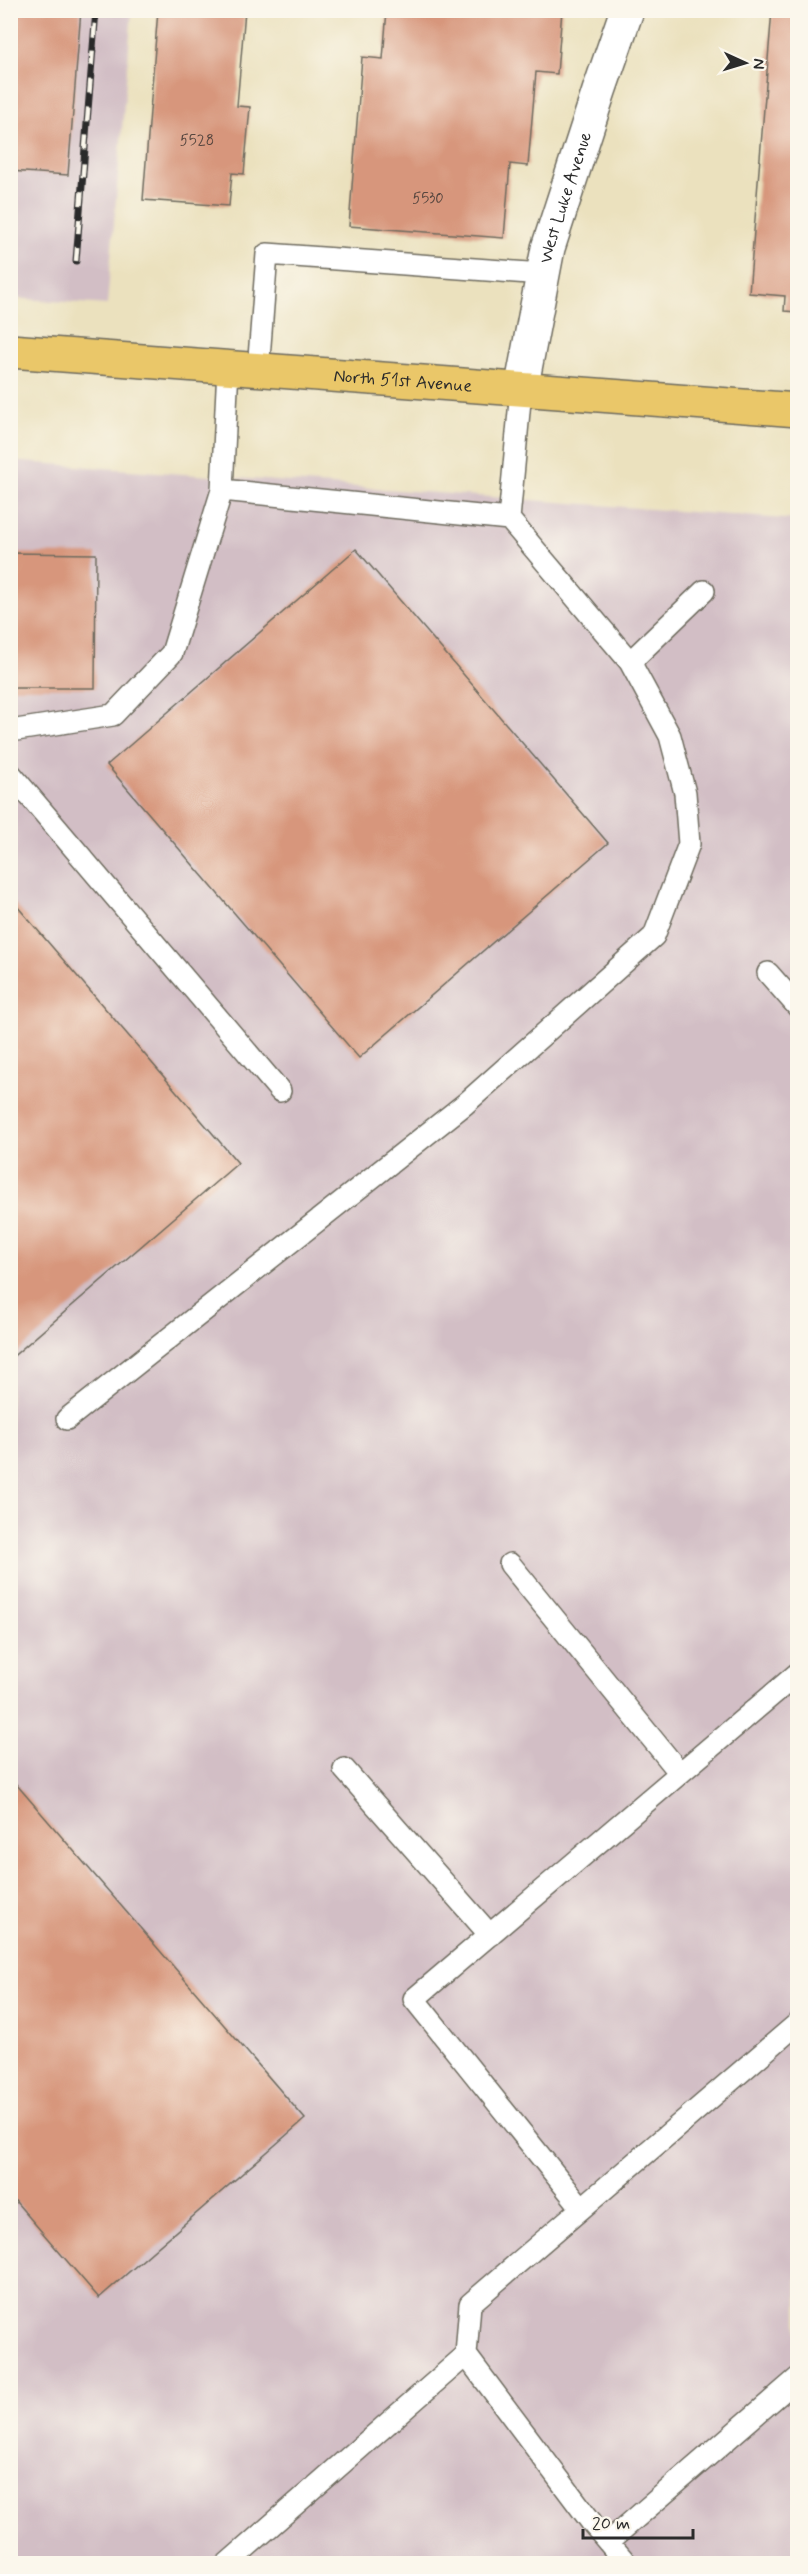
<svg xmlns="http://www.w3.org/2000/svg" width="808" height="2574" font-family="Mynerve,sans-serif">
	<rect width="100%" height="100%" fill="#fbf7ec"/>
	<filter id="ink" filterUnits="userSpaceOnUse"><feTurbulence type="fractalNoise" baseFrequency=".0167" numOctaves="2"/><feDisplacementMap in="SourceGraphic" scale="12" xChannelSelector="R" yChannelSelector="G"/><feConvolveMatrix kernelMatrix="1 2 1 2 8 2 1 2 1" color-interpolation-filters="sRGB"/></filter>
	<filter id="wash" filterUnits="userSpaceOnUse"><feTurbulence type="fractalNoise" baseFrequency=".008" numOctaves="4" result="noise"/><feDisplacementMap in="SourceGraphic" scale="24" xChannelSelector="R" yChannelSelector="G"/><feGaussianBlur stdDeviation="1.35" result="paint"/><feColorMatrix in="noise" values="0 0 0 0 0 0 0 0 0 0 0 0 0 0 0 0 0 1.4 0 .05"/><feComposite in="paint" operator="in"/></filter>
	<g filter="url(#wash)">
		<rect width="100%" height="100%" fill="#ebe1be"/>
		<!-- industrial -->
		<path fill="#d2bec5" d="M10,11h122l-25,294 -96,-7z
			M10,461l787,59v2043h-786z"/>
		<g id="blocks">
			<!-- building -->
			<path fill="#d7967c" d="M10,10h71l-13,165 -58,-4z
				M158,10h87l-8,96 13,1 -6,67 -12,-1 -3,33 -86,-6z
				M387,10h175l-5,64 -21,-2 -8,94 -18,-2 -6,74 -155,-12 13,-169 21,2z
				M772,10h26v302l-14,-1 1,-15 -36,-3z
				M356,549l252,294 -249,215 -252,-293z
				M10,553l86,1 -1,134h-85z
				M10,898l228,265 -228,196z
				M10,1777l295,342 -206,179 -89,-103z"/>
		</g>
	</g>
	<g filter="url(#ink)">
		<use href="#blocks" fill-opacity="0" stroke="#6e6b5e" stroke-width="1.5"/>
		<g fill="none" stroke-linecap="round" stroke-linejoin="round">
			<defs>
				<path id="service" d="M228,368l-6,122 287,29
					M258,371l9,-117 276,20
					M521,390l-12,129 121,143 74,-71
					M10,731l103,-16 59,-62 50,-163
					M10,773l270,318
					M768,973l30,34
					M67,1419l398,-315 189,-168 35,-92 -4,-51 -15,-57 -40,-74
					M510,1564l170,209
					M344,1769l146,166
					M582,2208l-168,-209 384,-326
					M608,2542l190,-164
					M227,2564l239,-209
					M627,2564l-35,-41 -126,-168 4,-51 328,-281"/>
				<g id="minor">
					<path id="s1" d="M521,390l27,-142 51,-157 28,-81"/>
				</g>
				<g id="primary">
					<path id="s2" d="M10,351l788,59"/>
				</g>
			</defs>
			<!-- service casing -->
			<use href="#service" stroke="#6e6b5e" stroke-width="24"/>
			<!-- minor casing -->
			<use href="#minor" stroke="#6e6b5e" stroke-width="36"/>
			<!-- primary casing -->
			<use href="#primary" stroke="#6e6b5e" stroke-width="36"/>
			<!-- service -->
			<use href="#service" stroke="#fff" stroke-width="21"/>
			<!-- minor -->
			<use href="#minor" stroke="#fff" stroke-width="33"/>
			<!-- primary -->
			<use href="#primary" stroke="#eac769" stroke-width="33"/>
			<defs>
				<path id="rail" d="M76,261l20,-251"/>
			</defs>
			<!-- rail casing -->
			<use href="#rail" stroke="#2b2b2b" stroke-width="7"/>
			<!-- rail -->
			<use href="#rail" stroke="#fbf7ec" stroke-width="4.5" stroke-dasharray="14" stroke-linecap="butt"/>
		</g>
	</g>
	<g text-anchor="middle" stroke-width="4.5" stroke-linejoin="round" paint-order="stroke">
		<!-- number labels -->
		<g font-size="15" fill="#56463f">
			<text x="197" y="145">5528</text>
			<text x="428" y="203">5530</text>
		</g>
		<!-- street labels -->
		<g font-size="18" fill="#2b2b2b" stroke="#fbf7ec">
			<text dy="6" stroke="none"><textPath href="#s1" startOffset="198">West Luke Avenue</textPath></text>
			<text dy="6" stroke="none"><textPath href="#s2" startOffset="394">North 51st Avenue</textPath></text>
		</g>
	</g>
	<!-- margin -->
	<rect width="808" height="2574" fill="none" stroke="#fbf7ec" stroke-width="36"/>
	<!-- north arrow -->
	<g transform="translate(745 63) rotate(94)" stroke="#fbf7ec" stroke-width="4.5" paint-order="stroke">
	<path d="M0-4.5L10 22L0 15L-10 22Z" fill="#2b2b2b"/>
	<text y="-9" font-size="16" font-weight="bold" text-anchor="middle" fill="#2b2b2b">N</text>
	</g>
	<!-- scale -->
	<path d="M583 2529v9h110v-9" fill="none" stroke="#2b2b2b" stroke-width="3"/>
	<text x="592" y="2529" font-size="18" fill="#2b2b2b" stroke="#fbf7ec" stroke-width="4.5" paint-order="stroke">20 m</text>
</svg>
